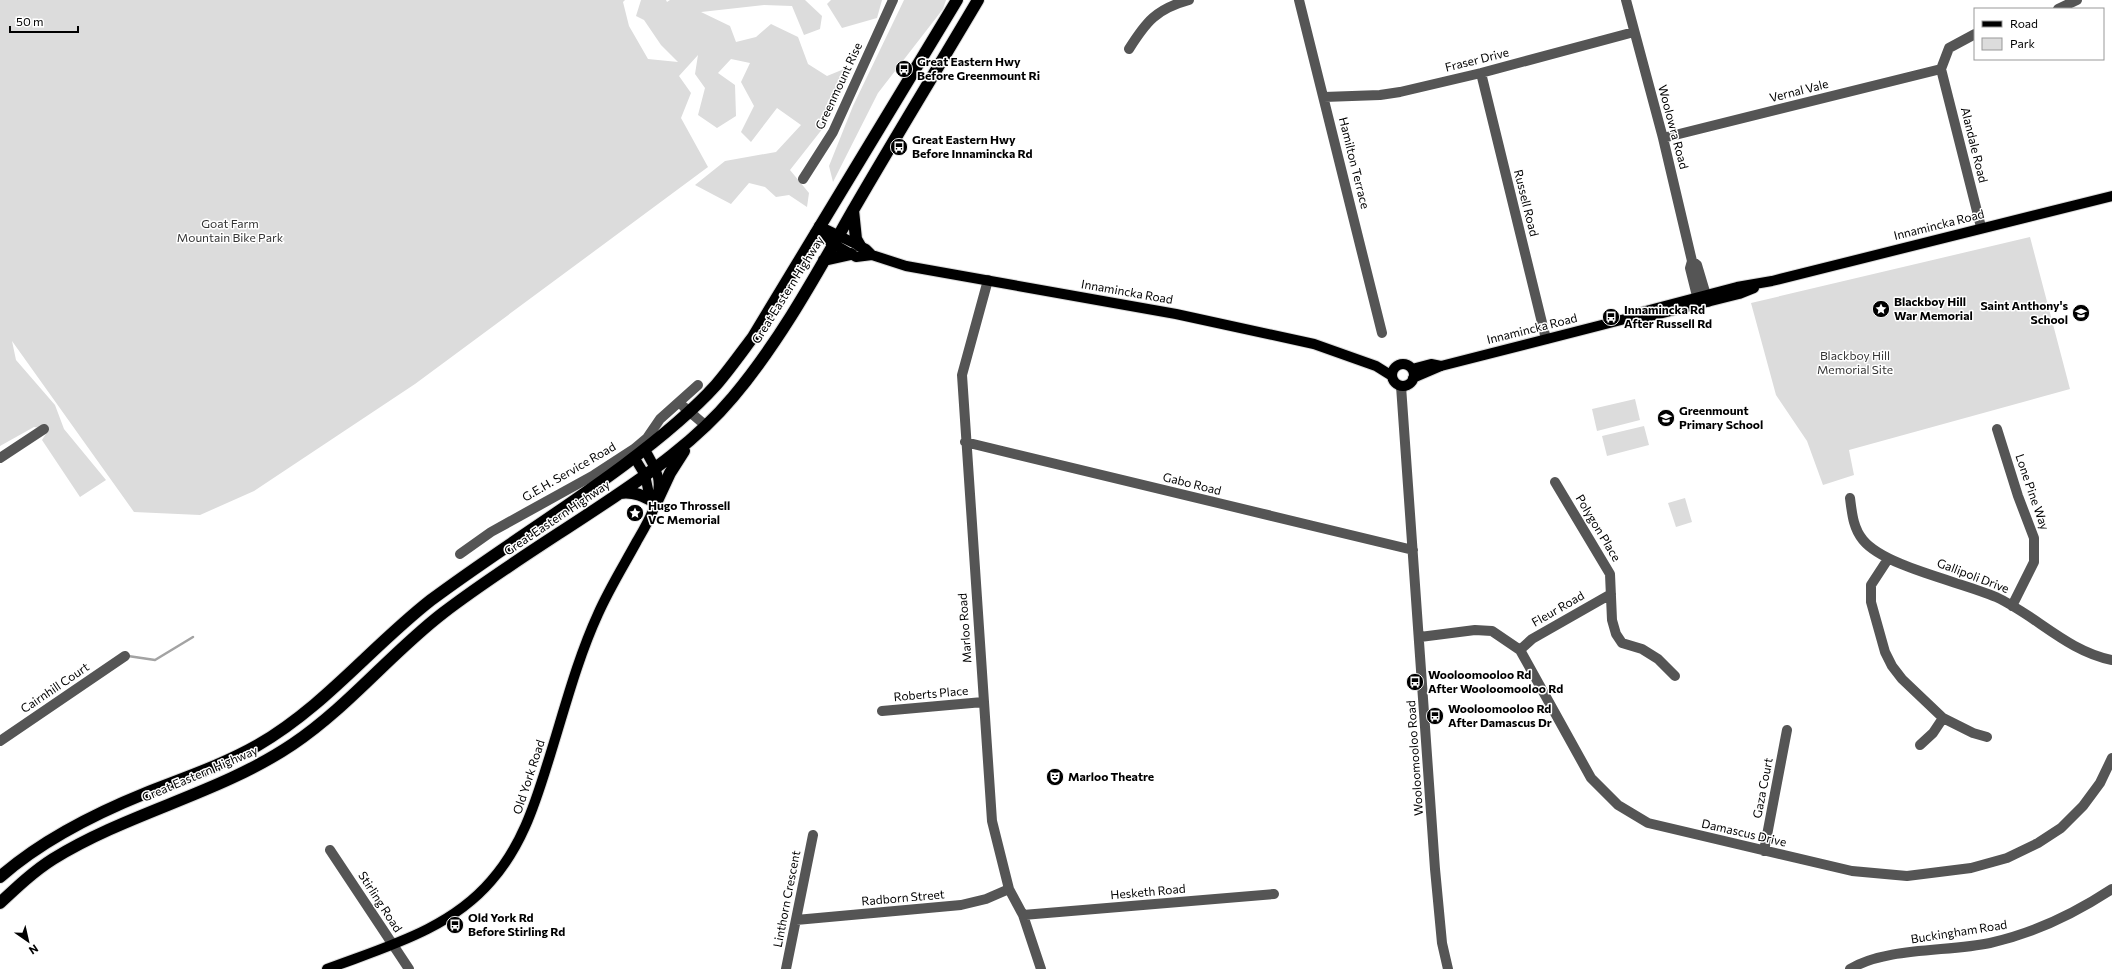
<svg xmlns="http://www.w3.org/2000/svg" width="2112" height="969" font-family="Commissioner,sans-serif">
	<rect width="100%" height="100%" fill="#fff"/>
	<!-- green -->
	<path fill="#dcdcdc" d="M0,0h625l-2,2 6,24 19,33 30,3 -17,-17 -17,-25 -8,-4 5,-16h25l1,2 3,-2h135l17,16 -2,13 -16,6 -12,-29 -28,-1 -63,7 29,14 6,16 20,-5 15,-13 27,13 10,27 19,12 22,-9 -15,31 -7,25 -37,47 19,23 -2,14 -18,-12 -13,2 -11,-10 -16,-4 -18,21 -36,-19 30,-24 51,-9 25,-27 -24,-17 -26,34 -10,-10 13,-26 -13,-24 9,-19 -19,-4 -13,14 17,12 1,31 -19,12 -19,-13 7,-27 -10,-14 3,-19 -19,21 12,17 -10,25 27,49 -293,217 -161,107 -54,24 -66,-3 -122,-171 4,19 39,45 9,24 42,51 -26,17 -38,-57 7,-11 -15,-2 -34,19z
		M831,0h51l-5,18 -35,10 -15,-24z
		M904,0h42l-3,9 -65,84 -45,89 -4,-16 24,-60z
		M2030,237l40,152 -221,61 5,25 -31,10 -16,-44 -31,-46 -25,-92z
		M1635,399l5,21 -43,11 -5,-22z
		M1644,426l5,19 -42,11 -5,-20z
		M1685,498l7,24 -16,5 -8,-24z"/>
	<g fill="none" stroke-linecap="round" stroke-linejoin="round">
		<!-- stream -->
		<path stroke="#a3a3a3" stroke-width="2.5" d="M128,656l27,4 38,-23"/>
		<defs>
			<path id="major" d="M819,226l47,23 6,6 34,11 270,48 138,30 62,22 16,10
				M815,233l41,24 16,-2
				M1629,318l9,-5 99,-26 35,-6 340,-85
				M1392 375a11 11 0 1 1 22 0a11 11 0 1 1-22 0Z
				M1412,369l19,-5 10,2
				M1413,378l28,-12 188,-48 10,1 100,-25 15,-6
				M634,457l11,18 4,19 7,9
				M327,969c58,-22 122,-39 164,-88 30,-34 43,-74 56,-116 16,-50 29,-103 51,-151 11,-25 26,-49 39,-73 7,-12 15,-25 19,-39 7,-24 0,-32 -11,-52"/>
			<path id="highway" d="M853,210l3,29 4,7
				M824,260l27,-6
				M620,493c14,-2 24,3 36,10l14,-30 14,-22
				M0,877c42,-37 94,-63 146,-84 38,-15 77,-28 112,-48 66,-38 114,-99 173,-145 63,-47 130,-88 193,-135 32,-24 65,-50 92,-80 13,-15 25,-32 37,-48l204,-337
				M0,903c17,-16 34,-32 53,-44 76,-47 166,-65 240,-115 55,-37 98,-91 150,-131 51,-39 105,-72 159,-108 47,-31 95,-65 131,-108 47,-56 83,-122 119,-185 41,-71 84,-141 126,-212"/>
		</defs>
		<!-- major casing -->
		<use href="#major" stroke="#dbdbdb" stroke-width="12"/>
		<!-- highway casing -->
		<use href="#highway" stroke="#dbdbdb" stroke-width="14"/>
		<!-- minor -->
		<path stroke="#555" stroke-width="10" d="M1299,0l83,333
			M1626,0l37,138 29,123 -2,7 9,36
			M2058,9l19,-9
			M1129,49c17,-27 27,-40 60,-49
			M1941,69l40,158
			M1941,69l8,-21 26,-14
			M1481,73l65,266
			M1324,97l56,-2 20,-3 81,-19 153,-41
			M1663,138l278,-69
			M803,179l30,-47 60,-132
			M1692,261l5,4 11,37
			M988,280l-26,95 30,446 17,68 14,26 18,54
			M1401,386l34,483 7,74 6,26
			M684,407l21,18
			M1997,429l21,67 16,42v24l-22,44
			M965,442l448,108
			M0,458l44,-29
			M1555,482l55,92 2,46 4,14 6,9 20,6 16,10 17,17
			M1850,498c2,15 3,30 13,42 22,27 99,42 133,57 41,19 71,54 116,63
			M460,554l31,-22 103,-57 40,-26 13,-11 13,-19 38,-34
			M1888,559l-17,26v17l14,50 7,14 10,13 41,39 30,15 14,4
			M1420,637l55,-7 17,1 28,19 71,128 27,27 30,18 204,48 55,5 64,-8 36,-10 31,-15 23,-15 22,-22 17,-23 12,-25
			M1520,650l12,-11 79,-45
			M882,711l101,-9
			M0,741l125,-85
			M1920,745l13,-12 10,-15
			M330,850l79,119
			M1764,851l23,-121
			M1023,915l251,-21
			M796,920l165,-15 25,-6 23,-10
			M786,969l27,-134
			M1850,969c37,-22 98,-17 140,-26 45,-10 84,-29 122,-54"/>
		<!-- major -->
		<use href="#major" stroke="#000" stroke-width="10"/>
		<!-- highway -->
		<use href="#highway" stroke="#000" stroke-width="12"/>
	</g>
	<!-- icons -->
	<defs>
		<symbol id="bus-disc" viewBox="-11 -11 22 22"><circle r="9.5" fill="#000" stroke="#fff"/><path d="M-5-6H5V4H4V6H2V4H-2V6H-4V4H-5ZM-3.5-4V0h7V-4ZM-3.5 1.2v1.5H-2V1.2ZM2 1.2v1.5H3.5V1.2Z" fill="#fff"/></symbol>
		<symbol id="sight-disc" viewBox="-11 -11 22 22"><circle r="9.5" fill="#000" stroke="#fff"/><path d="M0-6L1.8-2.2L6-1.7L2.9 1.2L3.7 5.4L0 3.3L-3.7 5.4L-2.9 1.2L-6-1.7L-1.8-2.2Z" fill="#fff"/></symbol>
		<symbol id="school-disc" viewBox="-11 -11 22 22"><circle r="9.5" fill="#000" stroke="#fff"/><path d="M0-5L7-2L0 1L-7-2ZM-4 1L0 2.5L4 1V4Q0 6-4 4Z" fill="#fff"/></symbol>
		<symbol id="theatre-disc" viewBox="-11 -11 22 22"><circle r="9.5" fill="#000" stroke="#fff"/><path d="M-5-5.5Q0-4 5-5.5V0Q5 5 0 6Q-5 5-5 0ZM-3.3-2.5H-1v1.5H-3.3ZM1-2.5H3.3v1.5H1ZM-2.8 1Q0 5.5 2.8 1Z" fill="#fff"/></symbol>
	</defs>
	<g fill-rule="evenodd">
		<use href="#bus-disc" x="894" y="59" width="20" height="20"/>
		<use href="#bus-disc" x="889" y="137" width="20" height="20"/>
		<use href="#sight-disc" x="1871" y="299" width="20" height="20"/>
		<use href="#school-disc" x="2071" y="303" width="20" height="20"/>
		<use href="#bus-disc" x="1601" y="307" width="20" height="20"/>
		<use href="#school-disc" x="1656" y="408" width="20" height="20"/>
		<use href="#sight-disc" x="625" y="503" width="20" height="20"/>
		<use href="#bus-disc" x="1405" y="672" width="20" height="20"/>
		<use href="#bus-disc" x="1425" y="706" width="20" height="20"/>
		<use href="#theatre-disc" x="1045" y="767" width="20" height="20"/>
		<use href="#bus-disc" x="445" y="915" width="20" height="20"/>
	</g>
	<g text-anchor="middle" stroke-width="3" stroke-linejoin="round" paint-order="stroke">
		<!-- street labels -->
		<g font-size="12" fill="#000" stroke="#fff">
			<text transform="translate(1477 60) rotate(-14)" y="4">Fraser Drive</text>
			<text transform="translate(839 86) rotate(-65)" y="4">Greenmount Rise</text>
			<text transform="translate(1799 91) rotate(-14)" y="4">Vernal Vale</text>
			<text transform="translate(1673 127) rotate(75)" y="4">Woolowra Road</text>
			<text transform="translate(1974 145) rotate(76)" y="4">Alandale Road</text>
			<text transform="translate(1354 163) rotate(76)" y="4">Hamilton Terrace</text>
			<text transform="translate(1526 203) rotate(76)" y="4">Russell Road</text>
			<text transform="translate(1939 225) rotate(-14)" y="4">Innamincka Road</text>
			<text transform="translate(788 290) rotate(-58)" y="4">Great Eastern Highway</text>
			<text transform="translate(1127 292) rotate(10)" y="4">Innamincka Road</text>
			<text transform="translate(1532 329) rotate(-14)" y="4">Innamincka Road</text>
			<text transform="translate(569 472) rotate(-30)" y="4">G.E.H. Service Road</text>
			<text transform="translate(1192 484) rotate(14)" y="4">Gabo Road</text>
			<text transform="translate(2032 492) rotate(71)" y="4">Lone Pine Way</text>
			<text transform="translate(557 518) rotate(-34)" y="4">Great Eastern Highway</text>
			<text transform="translate(1598 528) rotate(59)" y="4">Polygon Place</text>
			<text transform="translate(1973 576) rotate(21)" y="4">Gallipoli Drive</text>
			<text transform="translate(1558 609) rotate(-30)" y="4">Fleur Road</text>
			<text transform="translate(965 628) rotate(-94)" y="4">Marloo Road</text>
			<text transform="translate(55 688) rotate(-34)" y="4">Cairnhill Court</text>
			<text transform="translate(931 694) rotate(-5)" y="4">Roberts Place</text>
			<text transform="translate(1415 758) rotate(-94)" y="4">Wooloomooloo Road</text>
			<text transform="translate(200 774) rotate(-23)" y="4">Great Eastern Highway</text>
			<text transform="translate(529 777) rotate(-72)" y="4">Old York Road</text>
			<text transform="translate(1763 788) rotate(-79)" y="4">Gaza Court</text>
			<text transform="translate(1744 833) rotate(13)" y="4">Damascus Drive</text>
			<text transform="translate(1148 892) rotate(-5)" y="4">Hesketh Road</text>
			<text transform="translate(903 898) rotate(-5)" y="4">Radborn Street</text>
			<text transform="translate(787 899) rotate(-79)" y="4">Linthorn Crescent</text>
			<text transform="translate(380 902) rotate(57)" y="4">Stirling Road</text>
			<text transform="translate(1959 932) rotate(-9)" y="4">Buckingham Road</text>
		</g>
		<!-- poi labels -->
		<g font-size="12" font-weight="bold" fill="#000" stroke="#fff" text-anchor="start">
			<text x="917" y="66">Great Eastern Hwy<tspan x="917" dy="14">Before Greenmount Ri</tspan></text>
			<text x="912" y="144">Great Eastern Hwy<tspan x="912" dy="14">Before Innamincka Rd</tspan></text>
			<text x="1894" y="306">Blackboy Hill<tspan x="1894" dy="14">War Memorial</tspan></text>
			<text x="2068" y="310" text-anchor="end">Saint Anthony's<tspan x="2068" dy="14">School</tspan></text>
			<text x="1624" y="314">Innamincka Rd<tspan x="1624" dy="14">After Russell Rd</tspan></text>
			<text x="1679" y="415">Greenmount<tspan x="1679" dy="14">Primary School</tspan></text>
			<text x="648" y="510">Hugo Throssell<tspan x="648" dy="14">VC Memorial</tspan></text>
			<text x="1428" y="679">Wooloomooloo Rd<tspan x="1428" dy="14">After Wooloomooloo Rd</tspan></text>
			<text x="1448" y="713">Wooloomooloo Rd<tspan x="1448" dy="14">After Damascus Dr</tspan></text>
			<text x="1068" y="781">Marloo Theatre</text>
			<text x="468" y="922">Old York Rd<tspan x="468" dy="14">Before Stirling Rd</tspan></text>
		</g>
		<!-- park labels -->
		<g font-size="12" fill="#333" stroke="#fff">
			<text x="230" y="228">Goat Farm<tspan x="230" dy="14">Mountain Bike Park</tspan></text>
			<text x="1855" y="360">Blackboy Hill<tspan x="1855" dy="14">Memorial Site</tspan></text>
		</g>
	</g>
	<!-- legend -->
	<rect x="1974" y="8" width="130" height="52" fill="#ffffff" stroke="#999999"/>
	<rect x="1982" y="21" width="20" height="6" fill="#000000" stroke="#999999"/>
	<text x="2010" y="28" font-size="12" fill="#000000">Road</text>
	<rect x="1982" y="38" width="20" height="12" fill="#dcdcdc" stroke="#999999"/>
	<text x="2010" y="48" font-size="12" fill="#000000">Park</text>
	<!-- north arrow -->
	<g transform="translate(28 941) rotate(146)" stroke="#ffffff" stroke-width="3" paint-order="stroke">
	<path d="M0-3L7 15L0 10L-7 15Z" fill="#000000"/>
	<text y="-6" font-size="11" font-weight="bold" text-anchor="middle" fill="#000000">N</text>
	</g>
	<!-- scale -->
	<path d="M10 26v6h68v-6" fill="none" stroke="#000000" stroke-width="2"/>
	<text x="16" y="26" font-size="12" fill="#000000" stroke="#ffffff" stroke-width="3" paint-order="stroke">50 m</text>
</svg>
